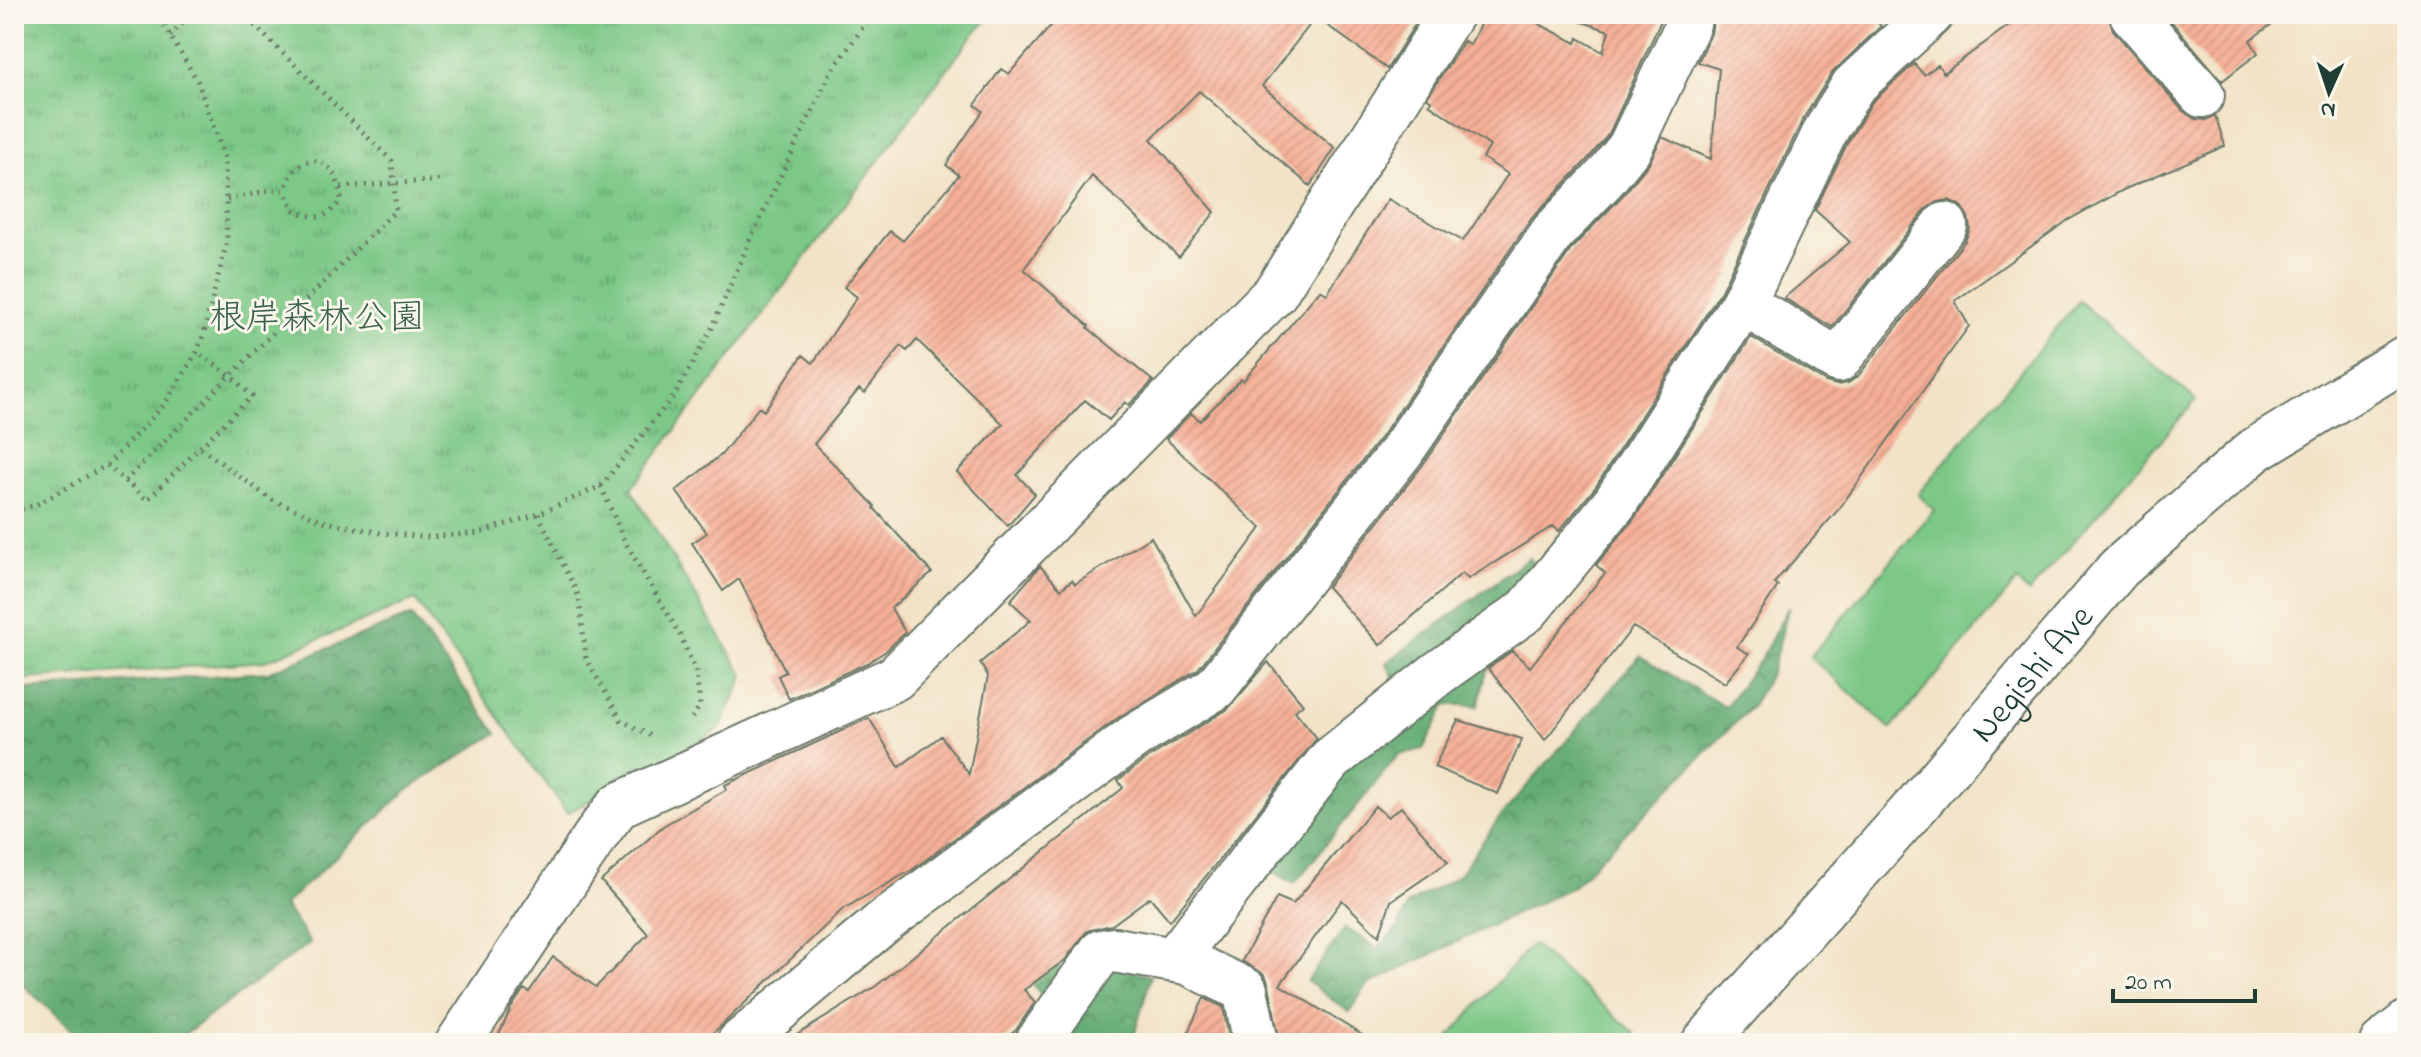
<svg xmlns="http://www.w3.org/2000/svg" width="2421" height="1057" font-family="'Indie Flower','Klee One',sans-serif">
	<defs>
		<pattern id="grass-tufts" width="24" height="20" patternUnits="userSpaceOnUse" patternTransform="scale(2)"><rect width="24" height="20" fill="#7bc886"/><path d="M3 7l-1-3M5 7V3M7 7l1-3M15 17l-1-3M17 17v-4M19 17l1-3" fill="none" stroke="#64a46e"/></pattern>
		<pattern id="forest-crowns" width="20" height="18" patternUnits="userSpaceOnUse" patternTransform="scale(2)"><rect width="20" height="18" fill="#64ac73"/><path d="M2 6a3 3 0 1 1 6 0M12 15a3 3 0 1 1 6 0" fill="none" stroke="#528d5f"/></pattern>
		<pattern id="building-hatch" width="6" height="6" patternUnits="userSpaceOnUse" patternTransform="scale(2)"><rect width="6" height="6" fill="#f6af96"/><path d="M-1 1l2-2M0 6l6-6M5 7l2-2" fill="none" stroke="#d29782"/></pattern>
	</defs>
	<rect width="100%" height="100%" fill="#fbf7ec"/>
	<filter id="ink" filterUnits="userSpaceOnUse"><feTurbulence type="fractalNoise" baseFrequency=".0125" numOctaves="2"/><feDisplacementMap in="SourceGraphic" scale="16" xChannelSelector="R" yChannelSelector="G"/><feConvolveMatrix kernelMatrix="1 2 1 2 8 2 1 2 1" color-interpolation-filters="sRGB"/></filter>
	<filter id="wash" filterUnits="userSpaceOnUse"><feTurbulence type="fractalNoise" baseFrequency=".006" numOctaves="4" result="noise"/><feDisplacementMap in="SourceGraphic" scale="32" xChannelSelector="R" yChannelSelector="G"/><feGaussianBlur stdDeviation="1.8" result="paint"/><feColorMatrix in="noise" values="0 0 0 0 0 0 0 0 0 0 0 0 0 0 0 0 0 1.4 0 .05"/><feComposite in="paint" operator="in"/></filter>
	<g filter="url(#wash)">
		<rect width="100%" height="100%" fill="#f2e3c7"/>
		<!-- grass -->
		<path fill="url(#grass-tufts)" stroke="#4d825d" stroke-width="2" d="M14,14h979l-20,21 -342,454 113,187 -25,54 -152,83 -152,-213 -150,61 -251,19z"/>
		<!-- forest -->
		<path fill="url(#forest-crowns)" stroke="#427454" stroke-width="2" d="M1529,558l26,44 -68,68 -9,36 -32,-2 -23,45 -25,6 -104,129 -27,-17 75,-100 69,-57 -25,-47z
			M1789,606l-17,64 -20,36 -180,181 -205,98 -18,27 -42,-31 38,-53 33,20 20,-20 9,-23 52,-30 41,-58 140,-161 85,51 36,-48z
			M411,616l86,117 -91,58 -122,114 26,38 -138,100h-87l-71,-67v-286l254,-18z
			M1025,931l37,41 50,-4 39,8 -19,67h-78l10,-19 -61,-78z"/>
		<!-- pitch -->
		<path fill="#7bc886" stroke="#4d825d" stroke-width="2" d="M2079,301l117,99 -167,193 -12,-12 -126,148 -81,-72 124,-147 -16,-16z
			M1532,944l103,89 -9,10h-182z"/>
		<g id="blocks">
			<!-- building -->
			<path fill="url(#building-hatch)" d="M1061,14l360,1 -34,54 -71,-52 -54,69 73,62 -25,38 -111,-95 -48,48 64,73 -36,45 -87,-81 -68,93 65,57 -1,2 65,53 -24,24 -4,-3 -16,18 -24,-20 -68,75 18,19 -27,32 -51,-54 46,-48 -86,-84 -10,11 -6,-5 -36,47 -6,-4 -45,55 61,62 -1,2 58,65 -41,35 14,24 -19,19 -19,12 -78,36 -11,-23 8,-4 -47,-93 -16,12 -31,-48 15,-10 -31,-42 46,-37 37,-47 5,4 39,-56 10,8 44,-66 -13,-10 46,-56 13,10 56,-66 -13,-10 37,-54 -8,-6 26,-36 8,5z
				M1485,14h35l56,29 2,-5 25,14 6,-21 -32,-11 1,-6h86l-55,120 -23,27 -54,57 -151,219 -183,232 -79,48 -207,153 -69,39 -140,134h-208l16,-35 13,-19 5,3 24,-35 43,30 52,-53 -47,-53 62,-55 64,-37 -2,-4 144,-67 30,49 42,-31 28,38 19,-98 -8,-13 51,-43 -21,-19 30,-35 21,23 11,-9 3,4 76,-47 45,79 65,-88 -95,-89 25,-26 9,8 41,-42 2,2 77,-91 7,4 61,-95 75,42 45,-67 -25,-16 7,-12 -61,-42 3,-3 -5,-3 37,-57 6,4z
				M1714,14h155l12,12 -49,47 -29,46 -82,172 -126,197 -36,43 -6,-5 -85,53 -6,-6 -82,72 -53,-58 95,-121 150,-218 52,-54 25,-31 13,-26 49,22 8,-90 -21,-7 13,-28z
				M2024,14h84l5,16 70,81 12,8 11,1 9,-5 10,31 -102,44 -55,30 -113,81 14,25 -130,183 -65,74 4,3 -41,61 12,7 -24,29 -92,-56 -88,113 -57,-72 24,-17 18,16 75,-94 -9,-8 40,-49 115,-179 75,45 11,3 11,-2 10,-7 107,-135 5,-12 -2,-12 -7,-11 -12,-6 -12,2 -11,7 -94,118 -48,-29 66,-56 -35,-32 33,-68 24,-40 42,-38 10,11 14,-10 6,8z
				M2165,14h121l-36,26 8,13 -36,28z
				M1268,662l35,42 -8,7 22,27 -147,183 -20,-24 -38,28 -25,6 -22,29 -41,30 11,12 -19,28 -16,13h-216l92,-57 247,-198 -5,-8 30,-22 80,-49z
				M1458,720l64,19 -24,55 -64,-27z
				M1375,806l13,11 13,-10 47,55 -57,39 -12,35 -37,-36 -62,85 95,58h-95l-11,-58 -4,-10 -23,-14 35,-64 16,7z
				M1204,998l19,9 7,36h-47z"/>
		</g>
	</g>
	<g filter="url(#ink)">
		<use href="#blocks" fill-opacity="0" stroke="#697767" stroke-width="2"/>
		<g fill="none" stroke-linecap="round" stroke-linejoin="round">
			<defs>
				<g id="minor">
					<path d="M2132,14l70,81"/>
					<path d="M1743,303l95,57 107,-135"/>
					<path d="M1174,959l156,-199 107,-86 90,-64 88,-107 128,-200 83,-173 27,-44 78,-72"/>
					<path d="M458,1043l143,-215 18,-23 276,-127 380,-385 176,-279"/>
					<path d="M739,1043l142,-119 253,-187 81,-49 186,-236 152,-220 52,-54 25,-31 58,-123 2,-10"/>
					<path d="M1037,1043l64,-91 13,-2 73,12 58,28 11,53"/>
					<path id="s1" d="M1704,1043l213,-238 202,-237 136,-118 152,-93"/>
					<path d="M2382,1043l25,-20"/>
				</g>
			</defs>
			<!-- minor casing -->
			<use href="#minor" stroke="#697767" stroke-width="48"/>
			<!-- path -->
			<path stroke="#697767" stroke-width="5" stroke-dasharray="2 6" stroke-linecap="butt" d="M170,36l21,-22
				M341,187l103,-7
				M227,200l43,-10h15c14,-47 54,-33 56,10 -14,20 -25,20 -47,10l-9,-20
				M201,448l71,52 54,22 55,11 49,4 49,-4 59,-19 63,-28 75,-93 37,-67 36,-84 81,-168 42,-60
				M107,465l18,16 271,-271 -4,-49 -149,-147
				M125,481l22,19 105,-104 -20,-19 -35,-25
				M601,486l24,56 55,93 16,37 4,34 -8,12
				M14,511l22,-6 71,-40 57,-60 33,-53 6,-16 24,-95 -2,-82 -28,-79 -40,-66
				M538,514l41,83 7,61 35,62 34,18"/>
			<!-- minor -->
			<use href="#minor" stroke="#fff" stroke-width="44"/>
		</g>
	</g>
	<g text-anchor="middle" stroke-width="6" stroke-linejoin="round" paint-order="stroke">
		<!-- park labels -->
		<g font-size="36" fill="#366048" stroke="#fbf7ec">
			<text x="317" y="328">根岸森林公園</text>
		</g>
		<!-- street labels -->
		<g font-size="36" fill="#1f3d34" stroke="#fbf7ec">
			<text dy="13" stroke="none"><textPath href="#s1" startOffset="494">Negishi Ave</textPath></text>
		</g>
	</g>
	<!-- margin -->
	<rect width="2421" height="1057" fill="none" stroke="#fbf7ec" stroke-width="48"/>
	<!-- north arrow -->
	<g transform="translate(2329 92) rotate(183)" stroke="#fbf7ec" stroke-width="6" paint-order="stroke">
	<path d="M0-6L14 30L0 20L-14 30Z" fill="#1f3d34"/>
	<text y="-12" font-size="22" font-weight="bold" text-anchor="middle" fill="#1f3d34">N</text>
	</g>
	<!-- scale -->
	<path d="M2113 989v12h142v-12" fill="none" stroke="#1f3d34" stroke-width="4"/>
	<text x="2125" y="989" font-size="24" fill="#1f3d34" stroke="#fbf7ec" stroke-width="6" paint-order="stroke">20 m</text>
</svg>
